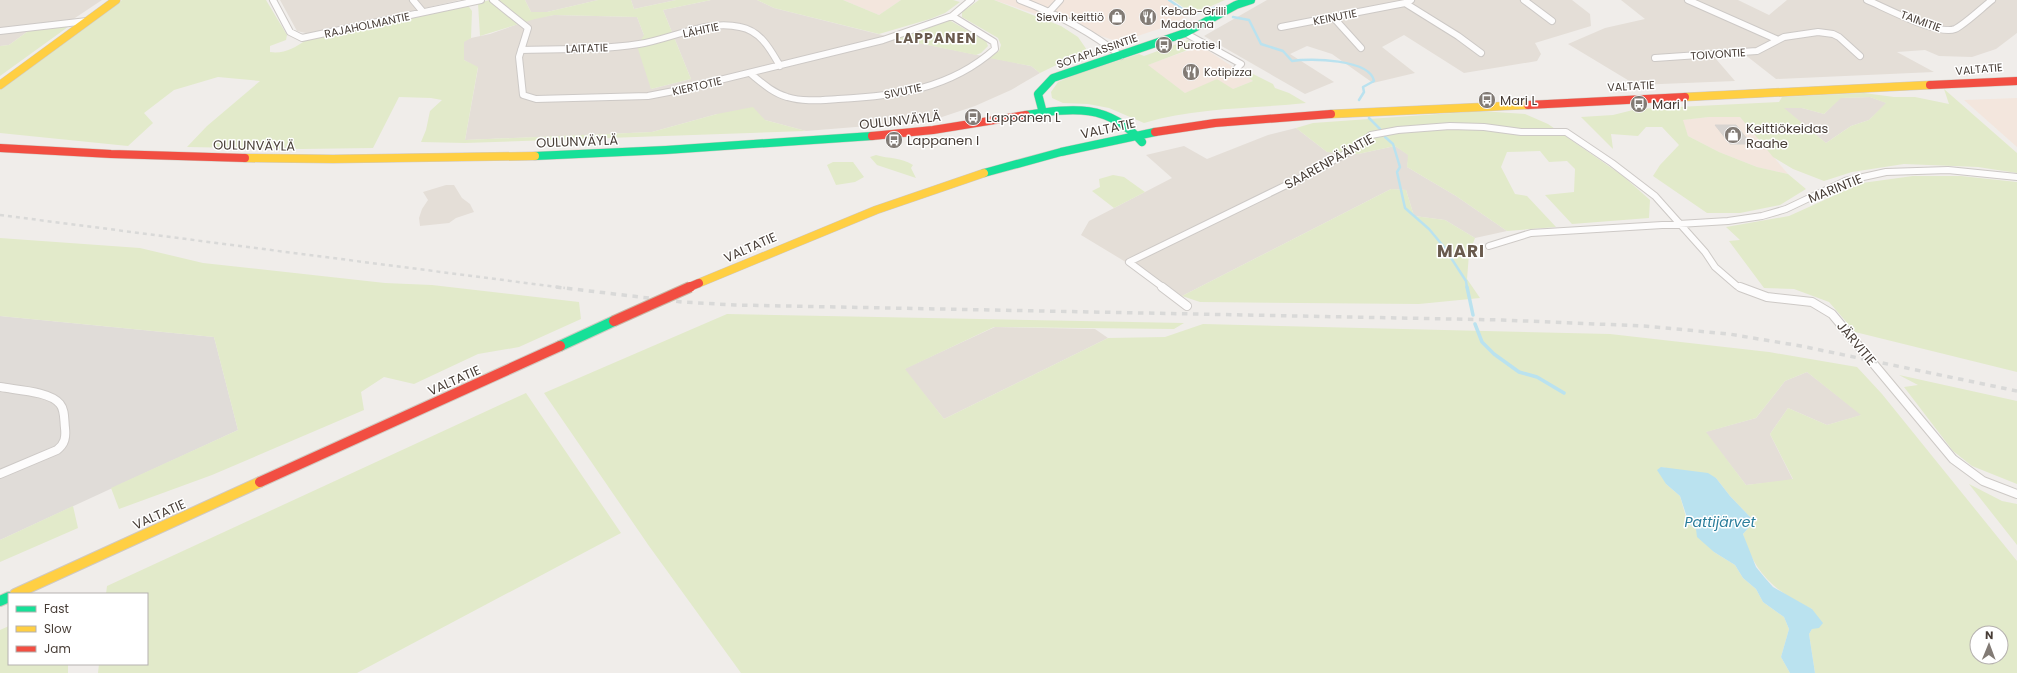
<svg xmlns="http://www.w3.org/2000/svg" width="2017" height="673" font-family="Poppins,sans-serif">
	<rect width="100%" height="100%" fill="#f0edea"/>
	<!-- residential -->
	<path fill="#e4ded7" d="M0,0h102l-36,24 -35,5 -22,16 -9,1z
		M280,0h180l-150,34 -13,-3z
		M525,0h73l-51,12h-16z
		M631,0h45l-42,9z
		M711,0h46l17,8 120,30 137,28 9,7 -29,17 -36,16 -42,14 -28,3 -99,8 -41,-11 -48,-6 -65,18 -187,8 13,-72 -14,-8v-19l7,-3 19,-4 45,-16 19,-3 83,2 7,18 7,54 40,-10 -28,-69z
		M1267,0h305l18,14 1,12 -56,17 6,11 -4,7 -73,12 -60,-38 -22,12 33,26 -42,10 -41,-29 -25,-8 -17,8 44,28 -29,12 -101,-58z
		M1621,0h117l31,15 18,-15h230v33l-21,16 -24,8 -33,-1 -14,-6 -28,2 37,20 -158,7 -37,-29 -29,2 25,29 -99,4 -68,-41 37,-16 40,-9z
		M1870,97l17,6 -18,17 -18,6 -25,17 -43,-35h19l22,6 16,-16z
		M1296,128l31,24 31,2 37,-8 14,9 -2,12 49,29 51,35 -32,7 -30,-18 -31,-4 -8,-26 -15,-1 -209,107 -101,-61 8,-14 83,-43 -26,-23 38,-9 23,13 61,-24z
		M446,185h8l8,13 8,6 4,8 -18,6 -7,5 -29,3 -1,-8 3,-9 6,-9 -5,-8z
		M995,327l100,2 13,9 -164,81 -40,-50z
		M1807,372l55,43 -35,10 -39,-17 -18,26 23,46 -47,5 -41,-53 51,-14 29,-37z"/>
	<!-- commercial -->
	<path fill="#f3e6dd" d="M843,0h58l-22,15z
		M994,0h173l23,15 -22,11 -49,16z
		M1201,46l35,23 17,12 -20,8 -48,4 -38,-28z
		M2017,98v49l-53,-47z
		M1709,117h31l48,57 -31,-7 -38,-15 -31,-16 -6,-16z"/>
	<!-- industrial -->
	<path fill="#e0dcd8" d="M0,316l214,21 24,93 -238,110z"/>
	<!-- green -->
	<path fill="#e2eaca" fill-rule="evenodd" d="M122,0h144l21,35 -1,5 -16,6v6c14,2 25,-4 36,-12l161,-36 5,7 -1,27 -7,4v18l14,7 -13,73 187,-8 65,-18 36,-7 12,13 41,11 -341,12 -44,-1 5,-12 4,-19 12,-11 -11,-2 -32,-1 -26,51 -72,1 -114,-2 20,-21 53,-45 -42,-4 -44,13 -30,23 9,10 -25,23 -128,-13v-43z
		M490,0h35l6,12h16l51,-12h33l3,9 42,-9h35l-48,10 28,69 -40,10 -14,-43 7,-11 -7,-18 -83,-2 -19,4 -55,17 -2,-33z
		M757,0h86l36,15 22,-15h52l7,2 -15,11 -15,6 -51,15 -105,-26z
		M979,0h15l67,26 17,11 9,13 -47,23 -9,-7 -42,-8 10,-7 2,-6 -3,-7 -36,-21v-5z
		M1173,0h52l-32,14z
		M949,20l37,21 2,5 -7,7 -5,2 -82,-17z
		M72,24l-72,52v-30l9,-1 22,-16z
		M1188,40l7,5 -2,3 -45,17 37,28 32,-14 16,10 20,-8 -12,-9 6,-1 26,13 2,4 14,5 17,10c-53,6 -110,4 -162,20l-35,-15 -21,-4 -25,-1 -11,-5 -1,-6 7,-10 19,-8 62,-20 5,2z
		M1944,89l73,64v20l-39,-6 -74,-3 -52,8 -28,9 -31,-12 -20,-12 -33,-40h-31l-26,3 5,16 31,16 38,15 31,7 18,15 -26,16 -40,8h-33l-54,-37 7,-11 19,-20 -17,-18h-16l-8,9 -27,-2 2,15 -32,-32 32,-2 24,-6 142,-7 3,-5 82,-4 30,4h21l34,7zM1870,97l16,6 -17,17 -18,6 -25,17 -42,-35h18l22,6 17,-16z
		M1481,111l44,3 23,10 75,52 27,24 -1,18 -77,6 -27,-29 29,-3 1,-23 -8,-8 -18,1 -9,-11 -33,1 -6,15 14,27 12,2 29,31 -49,4 -51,-35 -49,-29 1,-12 -13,-9 -37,8 -31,-2 -31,-24 17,-5z
		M876,155c13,4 25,2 37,10l-2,3 5,10 -39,-13 -7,-8z
		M833,162h20l11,15 -9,5 -19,3 -9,-20z
		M1113,175l11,2 21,15 -31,16 -22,-17 8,-4 -1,-8z
		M1913,176h48l56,6v190l-162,-40 -26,-30 -35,-13 -30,-1 -35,-47 11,-1 -14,-13 63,-11 73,-33z
		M1391,189l15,1 8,26 31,4 30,18 -6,16 -2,25 13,19 -61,6 -219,-2 -18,-6z
		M0,238l140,10 63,15 182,20 47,2 147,17 2,17 -62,28 -41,7 -64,30 -30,-7 -23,15 3,18 -152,65 -93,34 -8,-21 127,-58 -24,-93 -214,-21z
		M727,314l457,9 -10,6 -180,-2 -89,42 39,50 164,-81 57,-1 38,-13 407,10 159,18 88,15 25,27 135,167v112h-202l-6,-39 3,-5v-20c-36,-16 -59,-37 -69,-75l7,-8 2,-7 -22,-23 -14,-18 -55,-11 5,17 14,12 8,28 8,5 18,23 21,13 8,13 13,11 7,13 21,15 5,12 -8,28 9,16h-1049l-92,-127 -105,-153zM1807,372l54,43 -34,10 -39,-17 -18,26 23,45 -47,6 -40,-53 50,-14 29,-37zM1977,633h24v24h-24z
		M1899,375l118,26v83l-45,-18 -19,-15 -49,-64 14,-2z
		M526,393l95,140 -264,140h-259l1,-9h48v-70h-41l1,-8z
		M1969,484l33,17 15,3v41z
		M73,506l5,22 -78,34v-22z
		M9,626v38h59v9h-68v-43z"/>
	<!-- water -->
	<path fill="#bae2ef" d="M1661,467l47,6 8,5 14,18 22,23 -2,7 -7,8 13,33 9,11 8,9 39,22 11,14 -4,5 -7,1 -3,5 6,39h-25l-9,-16 8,-28 -5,-12 -21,-15 -7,-13 -13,-11 -8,-13 -21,-13 -17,-15 -1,-8 -7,-5 -9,-28 -14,-12 -9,-14z"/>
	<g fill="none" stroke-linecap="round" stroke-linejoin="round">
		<!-- stream-far1 -->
		<path stroke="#bae2ef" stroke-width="2.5" d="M1169,0l22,15 23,-7
			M1233,17l16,3 12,24 22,7 9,10c18,-3 78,-2 82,20l-11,6 1,5 -5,8
			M1369,118l11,11
			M1385,137l8,7 7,23 -3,5 8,36 24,21 15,18 22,34 1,7"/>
		<!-- stream -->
		<path stroke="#bae2ef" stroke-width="3.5" d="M1467,287l6,28
			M1475,324l7,18 12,12 25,18 18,5 27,16"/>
	</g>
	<!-- building -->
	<path fill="#d8d4d1" stroke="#d8d4d0" d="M1715,125h21l15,19h-21z"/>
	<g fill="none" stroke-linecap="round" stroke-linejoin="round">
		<defs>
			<path id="street-far1" d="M273,0l17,32 12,6 179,-38
				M413,0l10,12
				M493,0l35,28 -9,29 4,38 13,4 112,-3 31,-6 204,-50 69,-24 19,-16
				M1020,0c37,14 70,31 101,56
				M1524,0l28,21
				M1688,0l88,39
				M1867,0c17,7 71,36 88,29 9,-4 28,-22 37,-29
				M1405,3l53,33 23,17
				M1050,11l10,-11
				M1333,17l28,31
				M1281,27l124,-24 6,-3
				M0,31l87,-10
				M1185,33l56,31 -5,5
				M521,50c39,-1 79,0 118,-6 33,-5 68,-25 101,-17 21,4 30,22 40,39
				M1655,58l102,-7 27,-14 34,-5 15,2 6,3 21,19
				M751,74c11,9 22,19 36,23 16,5 34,3 51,2 59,-3 112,-10 157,-50l-1,-7 -42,-26
				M1489,246l42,-13 197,-12 34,-5 24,-7 59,-28 41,-9 62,-2 69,7
				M1164,288l-35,-26 186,-91 35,-20 21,-16 27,-5 52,-4 34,1 37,5h45l46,31 43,33 50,56 10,15 22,19 6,2"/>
			<path id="street" d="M1162,287l25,19
				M1740,287l27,10 45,5 20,12 121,145 30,22 34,13
				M0,387c15,3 50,4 60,17 5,6 4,16 5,24 1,9 0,16 -8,22l-57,24"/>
			<path id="fast-far1" d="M1043,113l-5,-19 15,-16 132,-45 51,-28 15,-5
				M1026,115c47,-7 82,-12 116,27
				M535,156l131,-6 206,-14
				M984,173l77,-21 94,-20"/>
			<path id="fast" d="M560,346l54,-25
				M0,601l9,-4"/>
			<path id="slow-far1" d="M0,85l116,-85
				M1685,97l245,-12
				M1331,114l197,-9
				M245,158l88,1 202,-3
				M699,283l177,-73 108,-37"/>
			<path id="slow" d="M15,594l245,-112"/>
			<path id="jam-far1" d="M1930,85l87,-4
				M1528,105l157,-8
				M1155,132l60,-9 116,-9
				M872,136l61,-6 93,-15
				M0,148l111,6 134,4"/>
			<path id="jam" d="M260,482l300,-136"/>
		</defs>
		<!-- street-far1 casing -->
		<use href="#street-far1" stroke="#cdc9c6" stroke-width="8"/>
		<!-- street casing -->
		<use href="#street" stroke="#cdc9c6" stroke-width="10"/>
		<!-- fast-far1 casing -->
		<use href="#fast-far1" stroke="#d0c9c1" stroke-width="9"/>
		<!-- fast casing -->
		<use href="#fast" stroke="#d0c9c1" stroke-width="12"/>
		<!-- slow-far1 casing -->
		<use href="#slow-far1" stroke="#d0c9c1" stroke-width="9"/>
		<!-- slow casing -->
		<use href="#slow" stroke="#d0c9c1" stroke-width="12"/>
		<!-- jam-far1 casing -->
		<use href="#jam-far1" stroke="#d0c9c1" stroke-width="9"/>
		<!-- jam casing -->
		<use href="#jam" stroke="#d0c9c1" stroke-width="12"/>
		<!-- street-far1 -->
		<use href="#street-far1" stroke="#fdfcfc" stroke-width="6"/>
		<!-- street -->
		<use href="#street" stroke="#fdfcfc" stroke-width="8"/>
		<!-- fast-far1 -->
		<use href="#fast-far1" stroke="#16e098" stroke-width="8"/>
		<!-- fast -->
		<use href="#fast" stroke="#16e098" stroke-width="10"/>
		<!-- slow-far1 -->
		<use href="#slow-far1" stroke="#ffcf43" stroke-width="8"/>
		<!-- slow -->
		<use href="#slow" stroke="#ffcf43" stroke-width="10"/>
		<!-- jam-far1 -->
		<use href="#jam-far1" stroke="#f24e42" stroke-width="8"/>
		<!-- jam -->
		<use href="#jam" stroke="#f24e42" stroke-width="10"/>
		<!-- rail-far1 -->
		<path stroke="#d9d9d8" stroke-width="2.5" stroke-dasharray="4 4" stroke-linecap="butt" d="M0,215l565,73"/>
		<!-- rail -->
		<path stroke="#d9d9d8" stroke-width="3.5" stroke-dasharray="5.5 5.5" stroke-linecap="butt" d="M556,287l126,15 53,3 767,15 142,6 85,8 72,12 216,45"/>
		<defs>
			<path id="jam-bridge-far1" d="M687,288l12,-5"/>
			<path id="jam-bridge" d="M614,321l76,-34"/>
		</defs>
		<!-- jam-bridge-far1 casing -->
		<use href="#jam-bridge-far1" stroke="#c8b6a5" stroke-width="9" stroke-linecap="butt"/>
		<!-- jam-bridge casing -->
		<use href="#jam-bridge" stroke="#c8b6a5" stroke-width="12" stroke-linecap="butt"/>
		<!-- jam-bridge-far1 -->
		<use href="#jam-bridge-far1" stroke="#f24e42" stroke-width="8"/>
		<!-- jam-bridge -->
		<use href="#jam-bridge" stroke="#f24e42" stroke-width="10"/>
	</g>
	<!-- icons -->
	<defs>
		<symbol id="shop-disc" viewBox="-11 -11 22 22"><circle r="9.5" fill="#827b75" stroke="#fff"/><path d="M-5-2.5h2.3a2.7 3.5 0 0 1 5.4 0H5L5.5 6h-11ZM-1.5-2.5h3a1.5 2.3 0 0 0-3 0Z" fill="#fff"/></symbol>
		<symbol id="restaurant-disc" viewBox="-11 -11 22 22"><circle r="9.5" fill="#827b75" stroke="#fff"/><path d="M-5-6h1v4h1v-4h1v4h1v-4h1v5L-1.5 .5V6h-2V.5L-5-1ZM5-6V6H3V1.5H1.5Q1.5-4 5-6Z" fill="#fff"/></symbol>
		<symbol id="bus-disc" viewBox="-11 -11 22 22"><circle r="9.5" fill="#827b75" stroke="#fff"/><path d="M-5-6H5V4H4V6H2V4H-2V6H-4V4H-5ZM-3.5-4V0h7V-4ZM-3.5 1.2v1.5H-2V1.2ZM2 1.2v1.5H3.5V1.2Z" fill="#fff"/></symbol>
	</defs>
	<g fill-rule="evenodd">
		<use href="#shop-disc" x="1107" y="7" width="20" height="20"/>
		<use href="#restaurant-disc" x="1138" y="7" width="20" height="20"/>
		<use href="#bus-disc" x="1154" y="35" width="20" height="20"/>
		<use href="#restaurant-disc" x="1181" y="62" width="20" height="20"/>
		<use href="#bus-disc" x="1477" y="90" width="20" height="20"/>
		<use href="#bus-disc" x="1629" y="94" width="20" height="20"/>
		<use href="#bus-disc" x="963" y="107" width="20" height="20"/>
		<use href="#shop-disc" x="1723" y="125" width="20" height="20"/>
		<use href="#bus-disc" x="884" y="130" width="20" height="20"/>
	</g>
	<g text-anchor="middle" stroke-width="3" stroke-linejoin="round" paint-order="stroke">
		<!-- far-poi labels -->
		<g font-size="11" fill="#473d36" stroke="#fff" text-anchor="start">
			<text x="1161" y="15">Kebab-Grilli<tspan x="1161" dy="13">Madonna</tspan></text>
			<text x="1104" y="21" text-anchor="end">Sievin keittiö</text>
			<text x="1177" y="49">Purotie I</text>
			<text x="1204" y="76">Kotipizza</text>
		</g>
		<!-- far-street labels -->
		<g font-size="11" fill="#473d36" stroke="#fff">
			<text transform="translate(1335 17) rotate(-11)" y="4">KEINUTIE</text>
			<text transform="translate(1921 21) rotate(20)" y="4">TAIMITIE</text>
			<text transform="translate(367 25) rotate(-12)" y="4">RAJAHOLMANTIE</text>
			<text transform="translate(701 30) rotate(-12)" y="4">LÄHITIE</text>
			<text transform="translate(587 48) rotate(-2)" y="4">LAITATIE</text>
			<text transform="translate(1097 51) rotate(-19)" y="4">SOTAPLASSINTIE</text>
			<text transform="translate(1718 54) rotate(-4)" y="4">TOIVONTIE</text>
			<text transform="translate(1979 69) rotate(-5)" y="4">VALTATIE</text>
			<text transform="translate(697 86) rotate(-13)" y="4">KIERTOTIE</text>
			<text transform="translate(1631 86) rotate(-3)" y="4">VALTATIE</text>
			<text transform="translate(903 91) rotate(-12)" y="4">SIVUTIE</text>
		</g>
		<!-- poi labels -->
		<g font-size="13" fill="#473d36" stroke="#fff" text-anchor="start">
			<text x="1500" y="105">Mari L</text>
			<text x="1652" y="109">Mari I</text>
			<text x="986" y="122">Lappanen L</text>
			<text x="1746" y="133">Keittiökeidas<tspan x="1746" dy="15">Raahe</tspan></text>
			<text x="907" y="145">Lappanen I</text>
		</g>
		<!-- street labels -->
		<g font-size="13" fill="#473d36" stroke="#fff">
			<text transform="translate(900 120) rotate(-6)" y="5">OULUNVÄYLÄ</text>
			<text transform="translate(1108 128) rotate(-12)" y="5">VALTATIE</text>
			<text transform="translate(577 141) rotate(-2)" y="5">OULUNVÄYLÄ</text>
			<text transform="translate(254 145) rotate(1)" y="5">OULUNVÄYLÄ</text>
			<text transform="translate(1329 161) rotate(-29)" y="5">SAARENPÄÄNTIE</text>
			<text transform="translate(1835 188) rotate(-22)" y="5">MARINTIE</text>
			<text transform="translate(750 247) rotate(-24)" y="5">VALTATIE</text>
			<text transform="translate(1857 343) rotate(50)" y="5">JÄRVITIE</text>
			<text transform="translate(454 380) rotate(-24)" y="5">VALTATIE</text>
			<text transform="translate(159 514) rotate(-24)" y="5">VALTATIE</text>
		</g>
		<!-- far-district labels -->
		<g font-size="14" font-weight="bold" letter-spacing="1" fill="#695a4d" stroke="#fff">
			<text x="936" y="43">LAPPANEN</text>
		</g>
		<!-- water labels -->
		<g font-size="14" font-style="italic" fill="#2a7d9b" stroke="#fff">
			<text x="1720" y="527">Pattijärvet</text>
		</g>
		<!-- district labels -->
		<g font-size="17" font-weight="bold" letter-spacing="1" fill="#695a4d" stroke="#fff">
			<text x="1461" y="257">MARI</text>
		</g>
	</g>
	<!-- legend -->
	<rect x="8" y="593" width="140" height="72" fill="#ffffff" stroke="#b5b1af"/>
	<rect x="16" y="606" width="20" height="6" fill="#16e098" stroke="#b5b1af"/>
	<text x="44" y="613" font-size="12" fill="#473d36">Fast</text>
	<rect x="16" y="626" width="20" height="6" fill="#ffcf43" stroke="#b5b1af"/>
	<text x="44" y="633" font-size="12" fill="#473d36">Slow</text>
	<rect x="16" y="646" width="20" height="6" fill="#f24e42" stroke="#b5b1af"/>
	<text x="44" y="653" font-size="12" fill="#473d36">Jam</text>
	<!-- north arrow -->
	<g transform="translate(1989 645) rotate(1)"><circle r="19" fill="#ffffff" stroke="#b5b1af"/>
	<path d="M0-3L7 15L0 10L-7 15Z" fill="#827b75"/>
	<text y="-6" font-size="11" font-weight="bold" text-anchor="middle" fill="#473d36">N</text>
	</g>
</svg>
